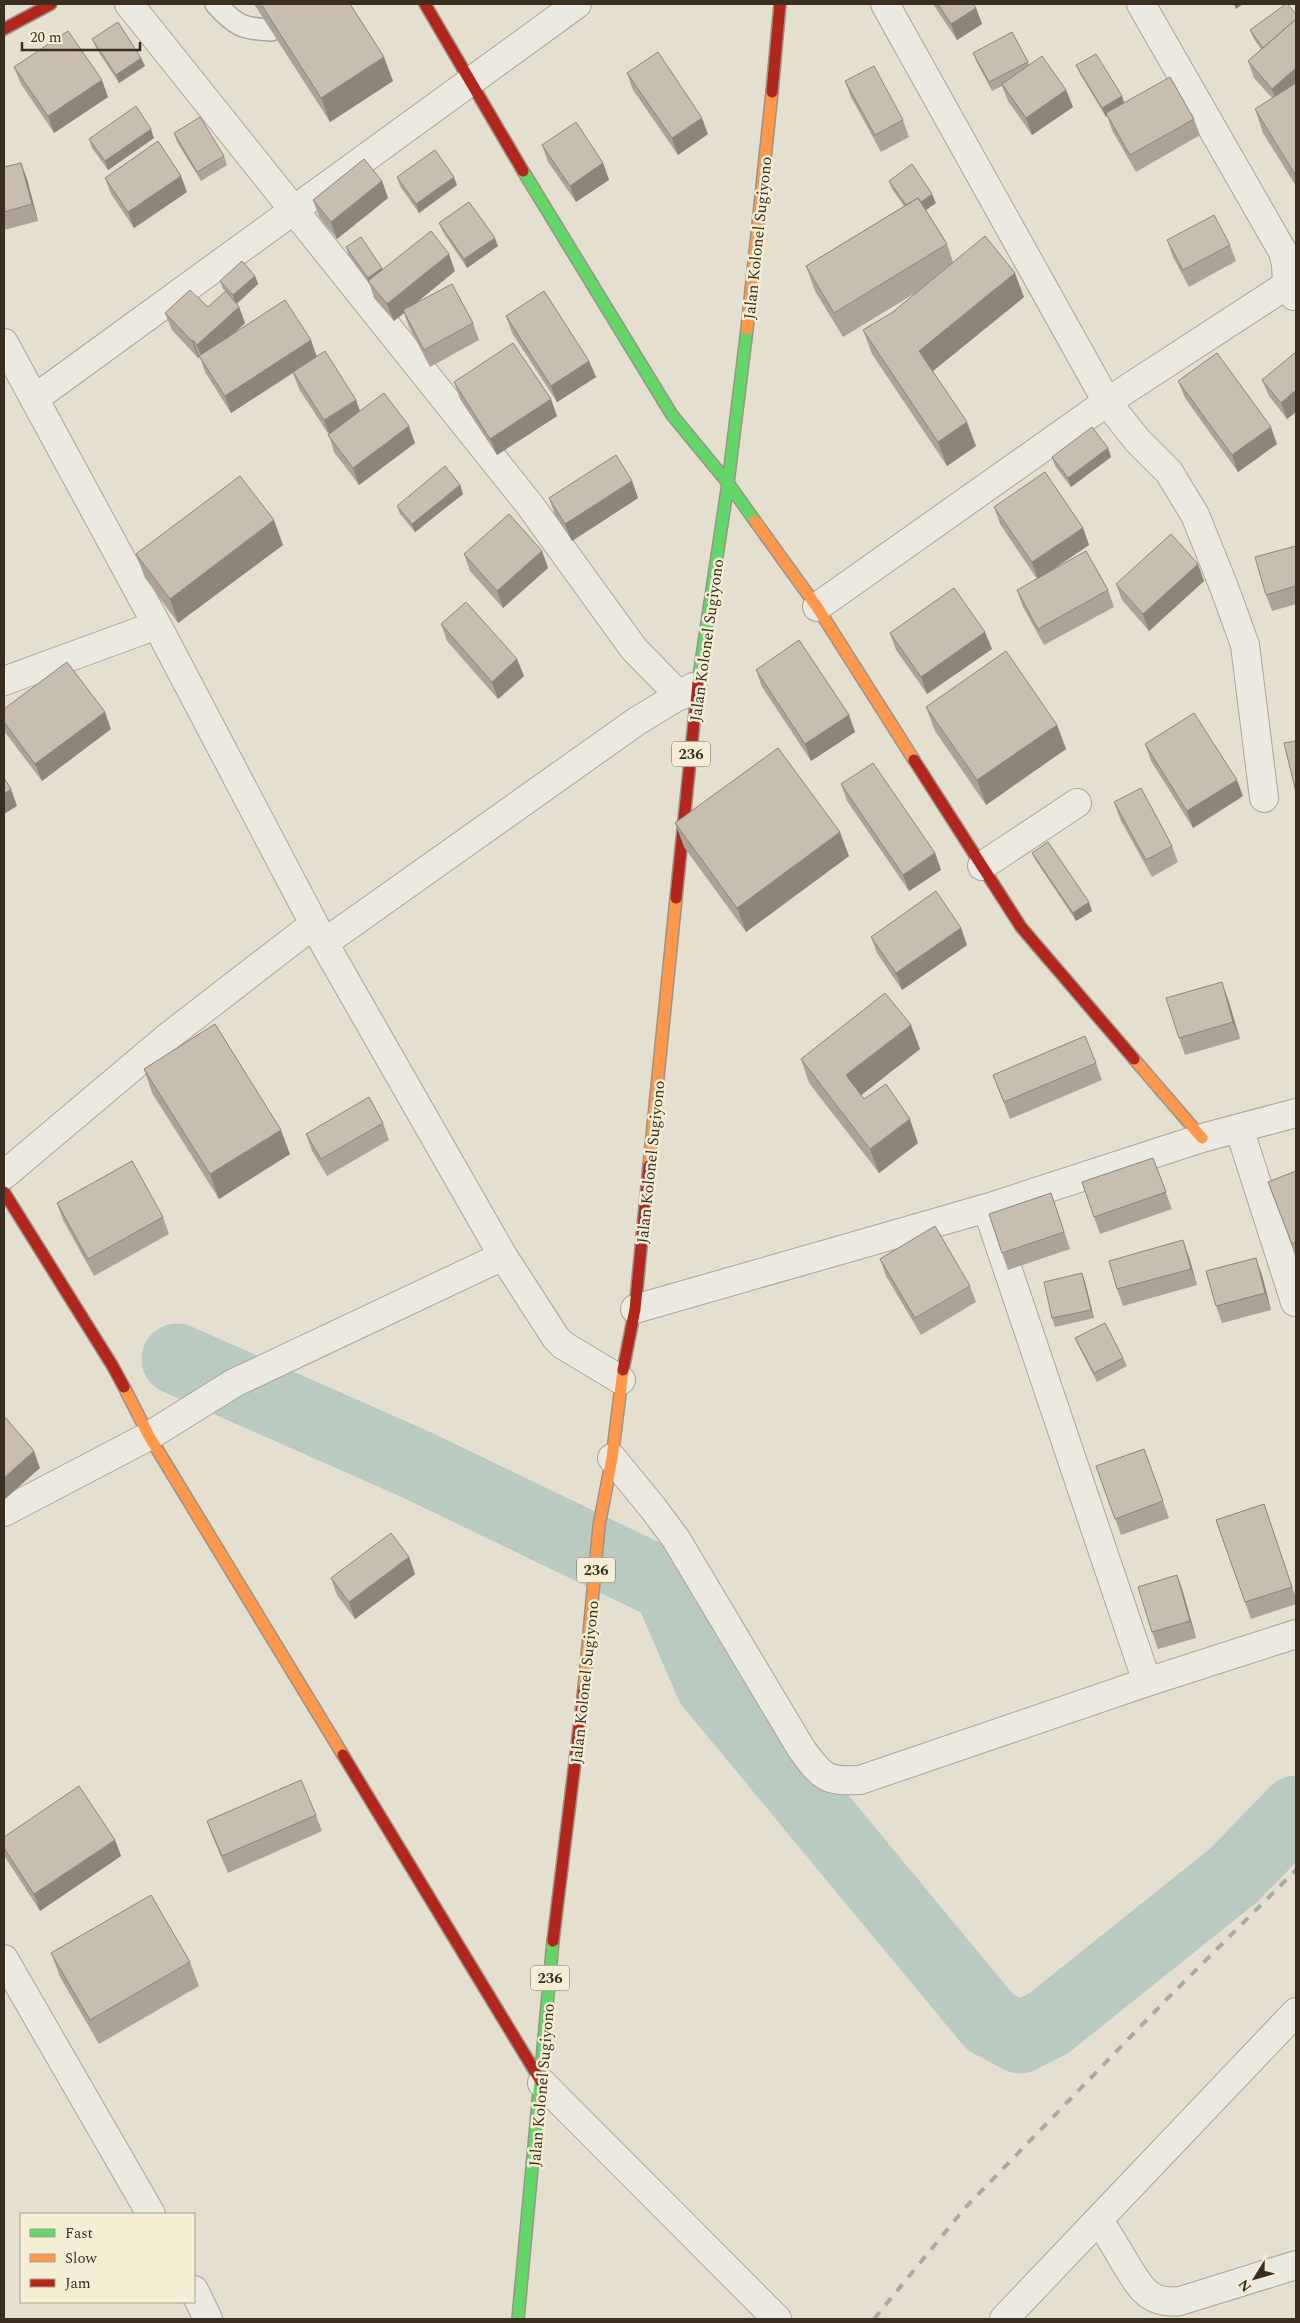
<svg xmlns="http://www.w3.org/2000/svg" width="1300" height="2323" font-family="Spectral,serif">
	<rect width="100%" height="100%" fill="#e4dfce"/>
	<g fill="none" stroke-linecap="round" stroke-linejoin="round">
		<!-- river -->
		<path stroke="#b9cac1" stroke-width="71" d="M177,1359l240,106 251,121 43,99 279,337 30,16 29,-15 185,-148 62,-64"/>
		<defs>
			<path id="lane" d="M216,4c19,21 26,25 55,26"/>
			<path id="street" d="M129,4l400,500 105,145 46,47
				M885,4l222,398 30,38 32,32 26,43 29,72 21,58 19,153
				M1141,4l142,248 3,12 1,21 7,11
				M4,343l153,282 167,318 179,313 53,82 7,7 58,35
				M34,399l543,-395
				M817,607l290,-205 189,-123
				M4,681l153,-56
				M982,866l95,-63
				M324,943l313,-222 56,-34
				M1239,1128l56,174
				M4,1175l165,-139 145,-112
				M987,1208l160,474
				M635,1309l352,-101 215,-70 94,-25
				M612,1458l41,50 23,31 126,211c20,27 24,32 58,30l287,-98 149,-48
				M4,1512l145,-76 85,-53 269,-127
				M4,1959l147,255
				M542,2083l235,236
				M1099,2220c8,13 17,27 25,41 15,24 23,44 56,40l116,-36
				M194,2290l14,29
				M1004,2319l292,-307"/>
			<path id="fast" d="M523,171l149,244 56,68 27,38
				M698,683l30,-200 19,-154
				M518,2319l35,-378"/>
			<path id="slow" d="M747,329l25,-237
				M755,521l62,86 97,153
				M1134,1059l68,79
				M649,1166l27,-268
				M124,1387l25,49 194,319
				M584,1688l15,-162 13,-68 11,-88"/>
			<path id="jam" d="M425,4l98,167
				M4,29l47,-25
				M772,92l8,-88
				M914,760l107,167 113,132
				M676,898l22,-215
				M4,1192l108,173 12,22
				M623,1370l12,-61 14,-143
				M343,1755l199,328
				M553,1941l31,-253"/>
		</defs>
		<!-- lane casing -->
		<use href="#lane" stroke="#aaa497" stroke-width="24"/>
		<!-- street casing -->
		<use href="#street" stroke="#aaa497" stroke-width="30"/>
		<!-- fast casing -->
		<use href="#fast" stroke="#999487" stroke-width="14"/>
		<!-- slow casing -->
		<use href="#slow" stroke="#999487" stroke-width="14"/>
		<!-- jam casing -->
		<use href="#jam" stroke="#999487" stroke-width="14"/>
		<!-- lane -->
		<use href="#lane" stroke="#ece9e0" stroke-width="21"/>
		<!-- street -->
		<use href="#street" stroke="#ece9e0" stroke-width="28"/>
		<!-- fast -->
		<use href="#fast" stroke="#63d668" stroke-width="11"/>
		<!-- slow -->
		<use href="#slow" stroke="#ff974d" stroke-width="11"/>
		<!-- jam -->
		<use href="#jam" stroke="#b3261e" stroke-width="11"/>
		<!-- rail -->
		<path stroke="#ada9a0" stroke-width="4" stroke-dasharray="9 9" stroke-linecap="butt" d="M874,2319l91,-111 202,-209 129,-129"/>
	</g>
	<!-- wall -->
	<path fill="#aca396" d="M254,4h96l43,77 -63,41z
		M933,4h40l3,4 6,16 -25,16z
		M1296,15v171l-33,-53 -8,-24 17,-11 -18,-20 -6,-17 13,-12 -7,-10 -4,-9z
		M92,39l49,19 4,8 -26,17 -23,-35z
		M973,53l55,9 1,3 37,25 7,17 -41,28 -24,-34 -6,-15 -10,5 -16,-30z
		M1076,65l46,31 2,7 70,16 6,16 -64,37 -24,-42 -5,-14 -1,1 -26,-43z
		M14,67l94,30 -54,36 -33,-49z
		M627,73l81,61 -30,21 -45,-65z
		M845,81l58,39 6,17 -28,15 -30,-55z
		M174,133l50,23 3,9 -26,16 -24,-39z
		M154,138l-46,32 -16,-22 -3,-9z
		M542,145l61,18 6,17 -33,22 -28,-40z
		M21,163l6,16 11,42 -34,9v-63z
		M397,177l60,8 -38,28 -19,-27z
		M105,178l82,14 -53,36 -23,-34z
		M382,181l6,17 -51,41 -18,-22 -6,-17z
		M889,181l47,22 -10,7 21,34 6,18 71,35 -91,74 43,75 -29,20 -75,-112 -9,-24 30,-18 24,-20 -74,45 -28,-46 -9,-25 98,-60 -12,-17z
		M439,223l59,23 -31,22 -24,-36z
		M1167,240l63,5 6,16 -47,26 -16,-30z
		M346,247l36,21v2l73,1 -41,34 59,18 6,17 -49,27 -21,-40 -5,-14 -10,8 -20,-23 -4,-13 -21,-29z
		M255,276l3,8 -21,20 2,3 6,16 -8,8 80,25 39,44 4,11 55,32 -56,42 -25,-33 -5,-17 -30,-46 -6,-16 -62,40 -26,-41 -5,-15 -2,1 -26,-28 -7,-17 43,-6 18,-15 -3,-3 -3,-8z
		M506,316l83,45 7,16 -39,25 -45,-69z
		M1296,352v60l-9,7 -18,-23 -7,-16z
		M1178,381l99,63 -39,28 -53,-74z
		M454,382l103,34 -60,39 -37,-56z
		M1108,448l3,9 -40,30 -16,-21 -3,-9z
		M632,481l6,17 -66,43 -17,-26 -6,-17z
		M460,485l3,9 -48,38 -15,-18 -3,-8z
		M994,507l89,21 6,17 -44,30 63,15 6,17 -70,38 -21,-38 -6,-17 20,-11 -37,-55z
		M283,545l-105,78 -33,-45 -9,-24z
		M1296,546v58l-24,7 -6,-16z
		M542,551l6,17 -45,40 -33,-37 -6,-17z
		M1204,581l-55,50 -27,-31 -6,-16z
		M441,624l76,35 7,17 -26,23 -51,-58z
		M890,633l102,16 -65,45 -31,-44z
		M756,670l93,45 6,17 -44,29 -49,-74z
		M926,707l131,18 9,24 -80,56 -51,-74z
		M4,709l107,20 -69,52 -38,-50z
		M1145,744l98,52 -50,32 -42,-67z
		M841,784l94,69 6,17 -32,21 -62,-90z
		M1114,802l58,44 6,16 -26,15 -32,-58z
		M675,823l174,33 -103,76 -62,-85z
		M1032,853l60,58 -16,10 -40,-60z
		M961,928l6,17 -65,45 -25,-37 -6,-16z
		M1228,999l12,40 -55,16 -6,-17z
		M920,1049l-59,46 3,4 54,44 -39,30 -70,-90 -8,-24z
		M1096,1063l6,17 -92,39 -17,-44z
		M144,1069l146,85 -71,45 -67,-106z
		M383,1123l6,17 -62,36 -15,-25 -6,-17z
		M1153,1158l19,51 -72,25 -6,-17z
		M1296,1171v85l-28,-74z
		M57,1203l106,14 6,17 -75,42 -31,-56z
		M1057,1210l13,39 -62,21 -6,-17z
		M1189,1257l8,28 -74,21 -6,-17z
		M880,1259l90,27 6,16 -55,33 -35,-59z
		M1262,1275l9,35 -49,13 -6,-17z
		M1085,1282l9,36 -39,9 -3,-9z
		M1075,1338l48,20 4,8 -30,16 -18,-35z
		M1144,1449l25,69 -48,17 -25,-69z
		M1264,1504l32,94v6l-45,15 -35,-99z
		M409,1557l6,17 -60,45 -18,-24 -6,-17z
		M1177,1575l6,17 13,46 -38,11 -6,-17z
		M316,1815l6,16 -94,42 -15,-35 -6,-17z
		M4,1837l111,3 6,16 -81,55 -35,-54 -1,-3z
		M51,1953l139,9 9,24 -100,58 -39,-67z"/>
	<!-- shaded-wall -->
	<path fill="#8c857a" d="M1234,4h9l-7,5z
		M976,8l6,16 -25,16 -6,-16z
		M384,57l9,24 -63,41 -9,-24z
		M141,58l4,8 -26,17 -3,-8z
		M1296,68v22l-18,15 -6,-16z
		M102,80l6,17 -54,36 -6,-17z
		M1066,90l7,17 -41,28 -6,-17z
		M1122,96l3,9 -19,8 1,3 -1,1 -4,-9z
		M702,118l6,16 -30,21 -6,-17z
		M151,129l3,9 -46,32 -3,-9z
		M21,163l6,16 11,42 -6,-17z
		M603,163l6,17 -33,22 -6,-16z
		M181,176l6,16 -53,36 -6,-16z
		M454,177l3,8 -38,28 -3,-9z
		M382,181l6,17 -51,41 -6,-17z
		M932,194l4,9 -23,16 -3,-9z
		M495,238l3,8 -31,22 -3,-9z
		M449,254l6,17 -61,50 -7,-17z
		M382,268l3,9 -16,5 -1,-4z
		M1015,273l9,24 -96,78 -9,-24z
		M255,276l3,8 -22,20 -3,-9z
		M239,307l6,16 -42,38 -6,-16z
		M193,340l6,17 -1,1 -6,-17z
		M311,340l6,17 -86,56 -6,-17z
		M589,361l7,16 -39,25 -6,-16z
		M1296,390v22l-9,7 -6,-16z
		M551,399l6,17 -60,39 -7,-16z
		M356,400l6,17 -32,20 -6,-17z
		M967,422l9,24 -29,20 -9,-24z
		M409,426l6,17 -56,42 -6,-17z
		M1271,427l6,17 -39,28 -6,-17z
		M1108,448l3,9 -40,30 -3,-9z
		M632,481l6,17 -66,43 -7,-17z
		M460,485l3,9 -48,38 -3,-8z
		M274,520l9,25 -105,78 -8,-24z
		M1083,528l6,17 -51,34 -6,-17z
		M542,551l6,17 -45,40 -6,-17z
		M1198,564l6,17 -55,50 -6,-17z
		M985,632l7,17 -65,45 -6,-17z
		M517,659l7,17 -26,23 -6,-17z
		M105,712l6,17 -69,52 -7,-17z
		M849,715l6,17 -44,29 -6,-17z
		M1057,725l9,24 -80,56 -9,-25z
		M1237,780l6,16 -50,32 -6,-17z
		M11,789l6,17 -13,8v-20z
		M840,832l9,24 -103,76 -9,-24z
		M935,853l6,17 -32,21 -6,-16z
		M1089,902l3,9 -16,10 -3,-8z
		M961,928l6,17 -65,45 -6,-17z
		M1222,982l6,17 12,40 -7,-17z
		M911,1025l9,24 -65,51 -9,-25z
		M910,1119l8,24 -39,30 -9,-24z
		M281,1130l9,24 -71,45 -9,-25z
		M1183,1240l6,17 8,28 -6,-16z
		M1256,1258l6,17 9,35 -6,-17z
		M1082,1273l3,9 9,36 -3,-8z
		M34,1451l6,17 -36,32v-22z
		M409,1557l6,17 -60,45 -6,-17z
		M1177,1575l6,17 13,46 -6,-17z
		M115,1840l6,16 -81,55 -6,-17z"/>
	<!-- building -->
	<path fill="#c8beaf" stroke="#8c857a" d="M261,4h89l34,53 -63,41z
		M938,4h35l3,4 -25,16z
		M1286,4h2l8,11v4l-33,29 -13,-18z
		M1296,19v49l-24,21 -24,-28z
		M118,22l23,36 -25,17 -24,-36z
		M68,31l34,49 -54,36 -34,-49z
		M1012,32l16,30 -39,20 -16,-29z
		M658,52l44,66 -30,20 -45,-65z
		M1096,54l26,42 -20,12 -26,-43z
		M1042,56l24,34 -40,28 -24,-34z
		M874,66l29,54 -28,15 -30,-54z
		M1170,77l24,42 -64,36 -24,-42z
		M1296,83v93l-41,-67z
		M136,106l15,23 -46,32 -16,-22z
		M200,117l24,39 -27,16 -23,-39z
		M576,122l27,41 -33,23 -28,-41z
		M158,141l23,35 -53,36 -23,-34z
		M435,150l19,27 -38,27 -19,-27z
		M364,159l18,22 -51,41 -18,-22z
		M21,163l11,41 -28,8v-45z
		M912,164l20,30 -11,8 -3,-4 -12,7 -17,-24z
		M918,198l29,46 -113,69 -28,-47z
		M469,202l26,36 -31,21 -25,-36z
		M1214,215l16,30 -47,25 -16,-30z
		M431,231l18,23 -62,50 -19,-23z
		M985,236l30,37 -96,78 48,71 -29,20 -75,-112 30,-18z
		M361,237l21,31 -14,10 -22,-31z
		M242,261l13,15 -22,19 -13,-14z
		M452,284l21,39 -49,27 -21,-40z
		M190,290l18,17 18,-16 13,16 -42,38 -4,-5 -1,1 -27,-28z
		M544,291l45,70 -38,25 -45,-70z
		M285,300l26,40 -86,56 -26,-40z
		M513,343l38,56 -61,40 -36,-57z
		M325,351l31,49 -32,20 -31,-48z
		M1296,352v38l-15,13 -19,-23z
		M1217,353l54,74 -39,28 -54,-74z
		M384,393l25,33 -56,42 -25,-33z
		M1092,427l16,21 -40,30 -16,-21z
		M616,455l16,26 -67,43 -16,-26z
		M445,466l15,19 -48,39 -15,-18z
		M1045,472l38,56 -51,34 -38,-55z
		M240,476l34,44 -104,79 -34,-45z
		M509,514l33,37 -45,40 -33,-37z
		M1171,534l27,30 -55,50 -27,-30z
		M1296,546v40l-30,9 -11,-38z
		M1086,551l22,39 -70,39 -21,-39z
		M954,588l31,44 -64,45 -31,-44z
		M466,602l51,57 -25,23 -51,-58z
		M799,640l50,75 -44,29 -49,-74z
		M1006,651l51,74 -80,55 -51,-73z
		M67,662l38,50 -70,52 -31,-42v-13z
		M1194,713l43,67 -50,31 -42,-67z
		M1296,741v51l-12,-49z
		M778,748l62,84 -103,76 -62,-85z
		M873,763l62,90 -32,22 -62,-91z
		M4,778l7,11 -7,5z
		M1141,788l31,58 -26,14 -32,-58z
		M1048,842l41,60 -16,11 -41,-60z
		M936,891l25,37 -65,45 -25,-36z
		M1222,982l11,40 -54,16 -13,-40z
		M885,993l26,32 -65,50 18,24 22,-15 24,35 -40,30 -69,-90z
		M215,1024l66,106 -71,44 -66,-105z
		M1085,1036l11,27 -92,39 -11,-27z
		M369,1097l14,26 -62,36 -15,-25z
		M1153,1158l13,34 -72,25 -12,-35z
		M132,1161l31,56 -75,42 -31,-56z
		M1296,1171v71l-4,2 -24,-62z
		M1051,1193l13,39 -62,21 -13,-39z
		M935,1226l35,60 -55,32 -35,-59z
		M1183,1240l8,29 -74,20 -8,-28z
		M1256,1258l9,35 -49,13 -10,-35z
		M1082,1273l9,37 -39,8 -8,-36z
		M1105,1323l18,35 -29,15 -19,-35z
		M4,1416l30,35 -30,27z
		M1144,1449l19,52 -48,18 -19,-53z
		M1264,1504l28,83 -47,15 -29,-82z
		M391,1533l18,24 -60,45 -18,-24z
		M1177,1575l13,46 -38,11 -14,-45z
		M301,1780l15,35 -94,41 -15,-35z
		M79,1786l36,54 -81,54 -30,-46v-11z
		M151,1895l39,67 -100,58 -39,-67z"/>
	<g text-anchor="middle" stroke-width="5" stroke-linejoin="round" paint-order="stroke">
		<!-- shield labels -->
		<g fill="#f5eed5" stroke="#716856" stroke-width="1">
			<rect x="672" y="741.5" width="38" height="25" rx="4"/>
			<rect x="577" y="1557.5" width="38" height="25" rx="4"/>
			<rect x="531" y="1965.5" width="38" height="25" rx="4"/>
		</g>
		<g font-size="15" font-weight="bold" fill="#392e1f">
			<text x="691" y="759">236</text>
			<text x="596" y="1575">236</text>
			<text x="550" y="1983">236</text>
		</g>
		<!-- street labels -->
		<g font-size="16" fill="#392e1f" stroke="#f5eed5">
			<text transform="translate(757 238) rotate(-84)" y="6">Jalan Kolonel Sugiyono</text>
			<text transform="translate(706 640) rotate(-82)" y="6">Jalan Kolonel Sugiyono</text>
			<text transform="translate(650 1162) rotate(-84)" y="6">Jalan Kolonel Sugiyono</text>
			<text transform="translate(584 1682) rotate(-84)" y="6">Jalan Kolonel Sugiyono</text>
			<text transform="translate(541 2085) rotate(-85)" y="6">Jalan Kolonel Sugiyono</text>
		</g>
	</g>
	<!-- border -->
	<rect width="1300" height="2323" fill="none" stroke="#392e1f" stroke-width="10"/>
	<!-- legend -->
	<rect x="20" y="2213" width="175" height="90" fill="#f5eed5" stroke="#aaa18c"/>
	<rect x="30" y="2229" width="25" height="8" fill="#63d668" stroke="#aaa18c"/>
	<text x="65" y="2238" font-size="15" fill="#392e1f">Fast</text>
	<rect x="30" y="2254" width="25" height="8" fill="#ff974d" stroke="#aaa18c"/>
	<text x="65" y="2263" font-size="15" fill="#392e1f">Slow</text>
	<rect x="30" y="2279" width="25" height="8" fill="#b3261e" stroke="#aaa18c"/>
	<text x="65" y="2288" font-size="15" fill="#392e1f">Jam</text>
	<!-- north arrow -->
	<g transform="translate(1255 2278) rotate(233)" stroke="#f5eed5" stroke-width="4" paint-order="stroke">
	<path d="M0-4L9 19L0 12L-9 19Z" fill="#392e1f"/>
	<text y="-8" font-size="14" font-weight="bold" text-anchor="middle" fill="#392e1f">N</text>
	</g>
	<!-- scale -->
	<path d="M22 42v8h118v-8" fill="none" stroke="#392e1f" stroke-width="2.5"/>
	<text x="30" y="42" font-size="15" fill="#392e1f" stroke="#f5eed5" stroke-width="4" paint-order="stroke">20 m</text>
</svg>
